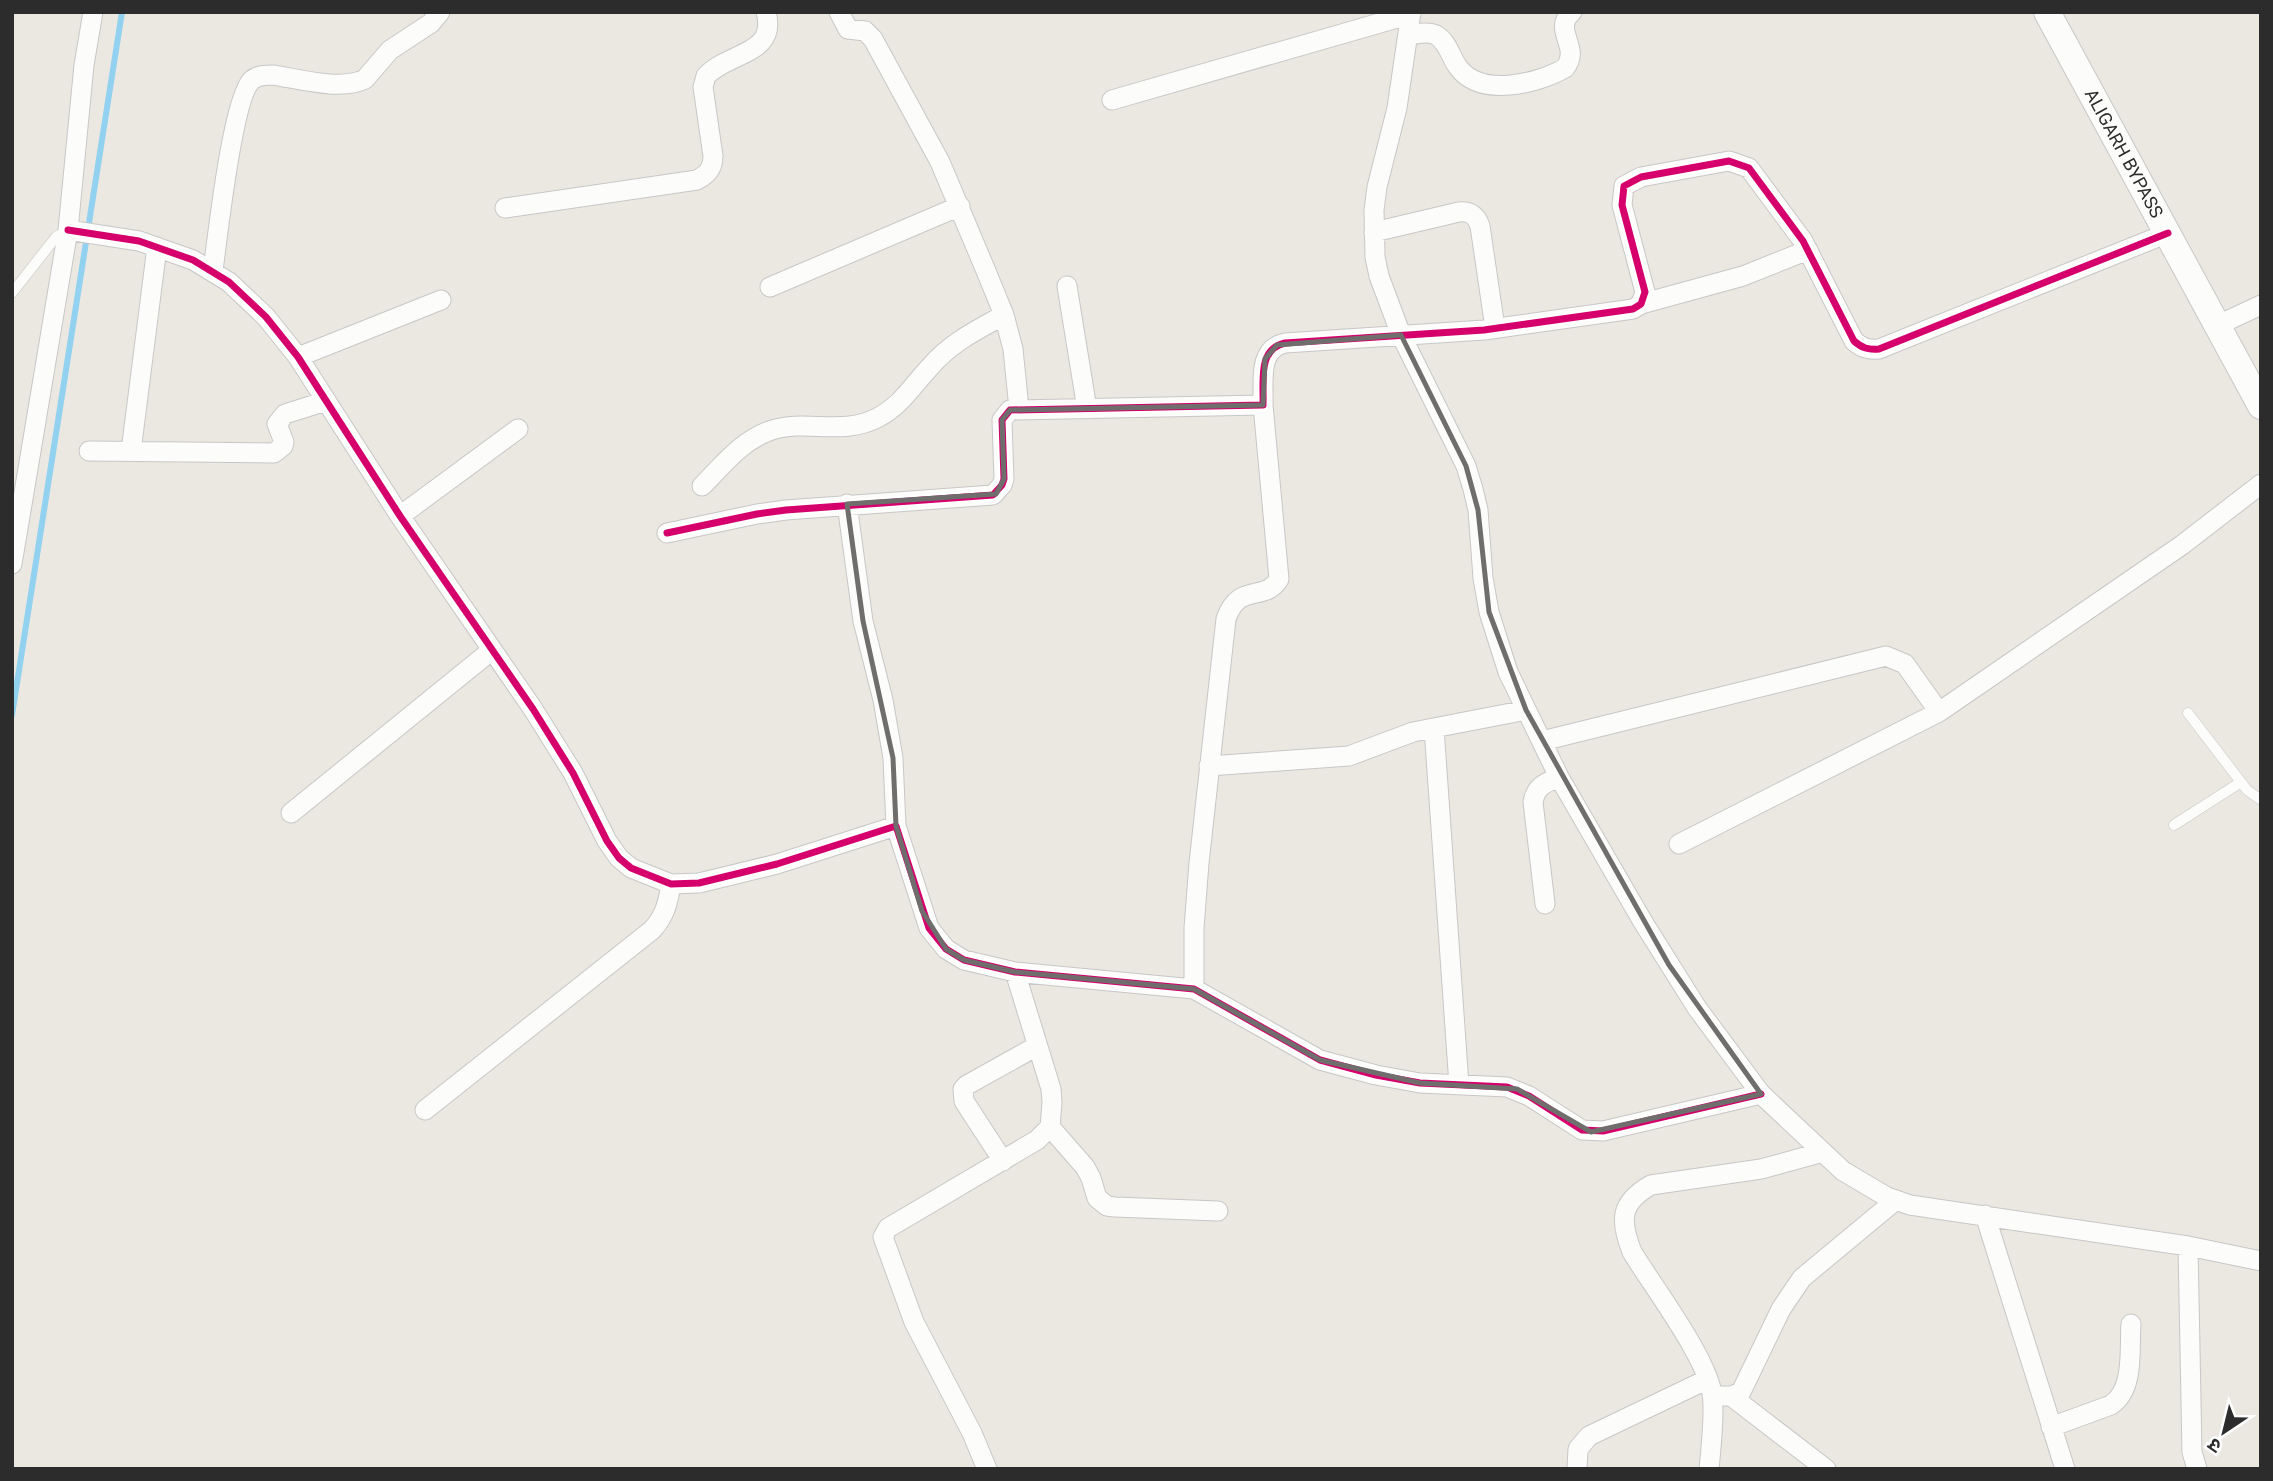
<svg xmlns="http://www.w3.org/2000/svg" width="2273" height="1481" font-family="Roboto,'Noto Sans Devanagari',sans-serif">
	<rect width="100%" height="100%" fill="#ebe8e2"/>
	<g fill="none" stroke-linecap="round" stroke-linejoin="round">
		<!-- stream -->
		<path stroke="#92d2f0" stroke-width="6" d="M12,715l110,-703"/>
		<defs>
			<path id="lane" d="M12,293l44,-56 11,-6
				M2188,713l59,77 14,10
				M2174,825l67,-43"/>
			<path id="street" d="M839,12l9,17 17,2 8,8 67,123 46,109 18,44 9,34 6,60
				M1411,12l-14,96 -20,79 -3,23 1,47 4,19 22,59 65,131 7,23 5,21 5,68 6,34 19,60 51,105 84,145 54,86 64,86 82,77 44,26 23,8 278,41 73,15
				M1408,35c9,-1 20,-4 28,0 12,7 14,21 22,32 22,31 79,17 107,1 17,-21 -14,-38 7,-56
				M1112,100l299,-86
				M505,208l192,-28c11,-6 16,-12 16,-24l-10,-69 3,-11c22,-24 72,-21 60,-64
				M68,230l71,11 54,19 36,22 37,35 32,40 102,159 133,193 40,64 34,68 12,17 12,10 40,16 28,-1 78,-19 119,-38 33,102 17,21 18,11 51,12 179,17 126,71 56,15 44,8 87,4 22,9 53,34 21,1 158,-37
				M1374,232l85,-20c11,-1 17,3 21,14l15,102
				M213,271c4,-31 20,-175 39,-191 6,-5 14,-5 21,-5 26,4 69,16 92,4l25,-29 41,-27 9,-11
				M1067,286l20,123
				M770,287l190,-81
				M1641,304l102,-28 65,-26
				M2218,325l43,-20
				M298,357l143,-57
				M89,451l185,2 9,-7 1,-4 -7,-18 8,-10 41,-13
				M131,451l26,-204
				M702,486c21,-21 41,-47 70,-56 34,-11 70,6 105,-12 24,-12 35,-32 53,-51 20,-24 47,-37 74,-52
				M847,504l16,117 20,79 10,58 3,68
				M400,516l118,-87
				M667,533l90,-19 29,-4 207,-15 9,-10 2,-6 -2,-59 8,-10 253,-5c1,-22 -6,-56 22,-62l199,-13 149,-21 8,-5 4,-12 -23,-87 2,-19 17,-9 88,-16 20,7 54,73 51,100c8,7 14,9 25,8l289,-116
				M12,564l56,-334 16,-165 9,-53
				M1434,728l25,357
				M1542,741l344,-85 19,8 34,48
				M1209,766l140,-10 64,-24 113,-22
				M291,813l201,-163
				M1679,844l260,-132 243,-167 79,-61
				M1545,904l-12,-102c3,-16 12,-19 26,-25
				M1194,989v-61l5,-65 27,-244c13,-38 39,-16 53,-40l-16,-174
				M425,1110l227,-180c13,-14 16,-27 19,-46
				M1050,1127l35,40 6,11 6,20 10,8 8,1 103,4
				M1003,1161l-39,-60 -1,-12 4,-4 70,-39
				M1985,1215l80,254
				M2188,1246l4,206 5,17
				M1712,1396h19l10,-4 40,-83 21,-31 94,-78
				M1731,1396l95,73
				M2051,1427l60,-22c24,-16 18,-55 20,-81
				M987,1469l-15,-36 -58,-111 -31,-85 5,-9 149,-88 13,-13 2,-25 -1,-13 -36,-117
				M1577,1469l1,-20 11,-13 119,-57
				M1709,1469c2,-20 6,-57 3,-76 -7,-38 -58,-105 -80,-141 -12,-31 -13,-49 19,-67l110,-16 62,-17"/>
			<g id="secondary">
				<path id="s1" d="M2047,12l214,394"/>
			</g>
		</defs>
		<!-- lane casing -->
		<use href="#lane" stroke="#c8c7c7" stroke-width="11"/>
		<!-- street casing -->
		<use href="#street" stroke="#c8c7c7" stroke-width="21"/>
		<!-- secondary casing -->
		<use href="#secondary" stroke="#c8c7c7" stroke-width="28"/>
		<!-- lane -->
		<use href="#lane" stroke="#fcfcfb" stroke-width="10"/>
		<!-- street -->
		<use href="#street" stroke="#fcfcfb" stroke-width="19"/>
		<!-- secondary -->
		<use href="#secondary" stroke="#fcfcfb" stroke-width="26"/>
		<defs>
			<path id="cycleway" d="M68,230l71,11 54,19 36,22 37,35 32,40 102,159 133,193 40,64 34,68 12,17 12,10 40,16 28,-1 78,-19 119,-38 33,102 17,21 18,11 51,12 179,17 126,71 56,15 44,8 87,4 22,9 53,34 21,1 158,-37
				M667,533l90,-19 29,-4 207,-15 9,-10 2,-6 -2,-59 8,-10 253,-5c1,-22 -6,-56 22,-62l199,-13 149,-21 8,-5 4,-12 -23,-87 2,-19 17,-9 88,-16 20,7 54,73 51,100c8,7 14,9 25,8l289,-116"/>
		</defs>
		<!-- cycleway casing -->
		<use href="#cycleway" stroke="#fff" stroke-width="11"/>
		<!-- cycleway -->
		<use href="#cycleway" stroke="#d6006c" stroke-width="7"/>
	</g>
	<!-- marked area -->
	<path fill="none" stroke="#6f6e6c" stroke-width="5" stroke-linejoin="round" d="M1401,335l65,131 12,44 11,102 37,98 143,255 92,129 -170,38 -74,-43 -97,-6 -100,-23 -126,-71 -179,-17 -51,-12 -18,-11 -24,-38 -26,-85 -3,-68 -30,-137 -16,-117 149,-10 8,-15 -2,-59 8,-10 253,-5 2,-46 12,-14z"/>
	<g text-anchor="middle" stroke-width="5" stroke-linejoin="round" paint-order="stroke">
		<!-- street labels -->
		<g font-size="18" fill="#2c2c2c" stroke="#fff">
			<text dy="6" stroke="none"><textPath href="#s1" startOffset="161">ALIGARH BYPASS</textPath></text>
		</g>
	</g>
	<!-- border -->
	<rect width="2273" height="1481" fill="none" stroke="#2c2c2c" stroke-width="28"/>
	<!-- north arrow -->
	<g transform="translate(2224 1432) rotate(215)" stroke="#ffffff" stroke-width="5" paint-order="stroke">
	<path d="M0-5L12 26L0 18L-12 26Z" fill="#2c2c2c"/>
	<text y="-10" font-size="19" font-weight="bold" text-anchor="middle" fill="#2c2c2c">उ</text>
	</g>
</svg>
